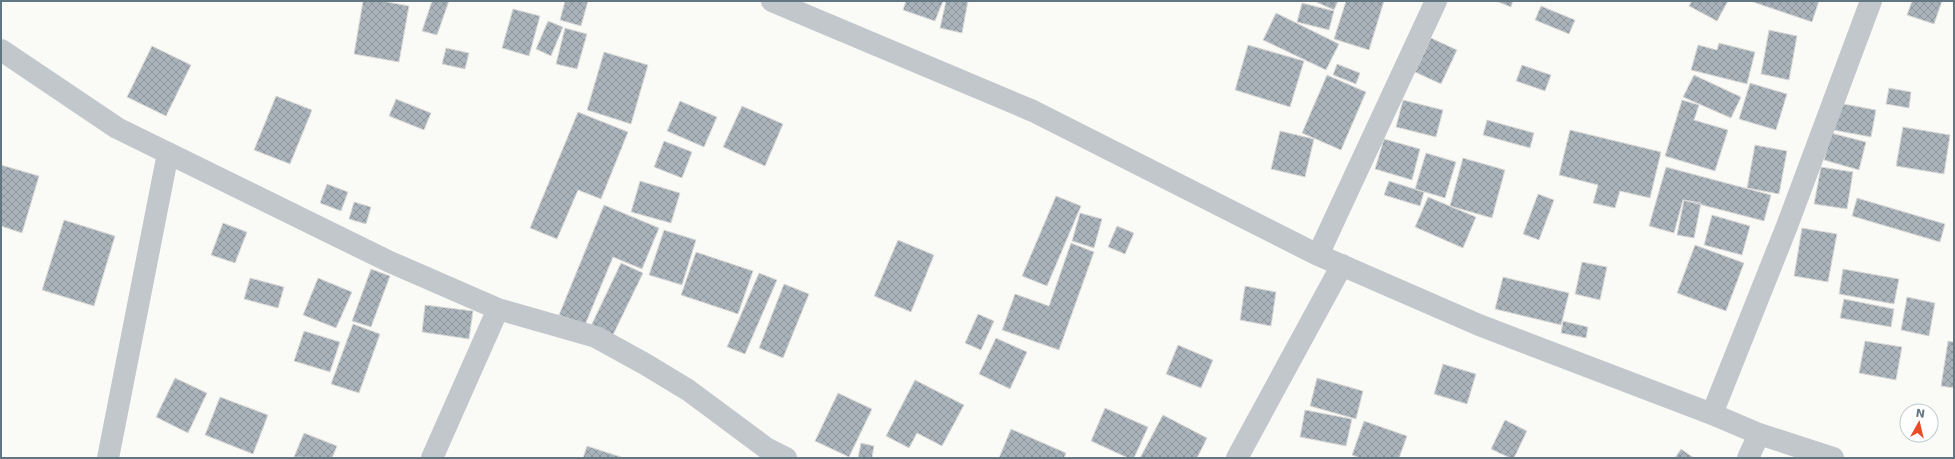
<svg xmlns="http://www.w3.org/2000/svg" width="1955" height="459" font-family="'DejaVu Sans',sans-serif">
	<defs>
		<pattern id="building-cross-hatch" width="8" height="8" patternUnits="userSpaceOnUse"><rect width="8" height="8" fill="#a9b3b9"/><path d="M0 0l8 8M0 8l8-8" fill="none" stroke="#8d969c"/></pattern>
	</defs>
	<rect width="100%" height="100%" fill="#fafaf7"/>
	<!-- building -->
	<path fill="url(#building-cross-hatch)" stroke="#dcdbd9" d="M363,1h19l27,5 -10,56 -45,-8z
		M432,1h17l-12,34 -15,-4z
		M565,1h23l-7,25 -21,-6z
		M906,1h37l-8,20 -32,-11z
		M946,1h22l-6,32 -22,-5z
		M1314,1h24l-4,9z
		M1346,1h38l-15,49 -35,-11z
		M1496,1h17l-2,6z
		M1692,1h36l-11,20 -28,-15z
		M1753,1h66l-7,21 -59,-20z
		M1912,1h30l-8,23 -27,-9z
		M1302,3l32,8 -5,19 -32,-8z
		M1541,6l34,14 -6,14 -34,-14z
		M513,9l27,7 -11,40 -27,-8z
		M1276,13l63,31 -13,26 -63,-30z
		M548,21l15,6 -12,29 -15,-7z
		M565,28l22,6 -10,35 -21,-5z
		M1769,30l28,6 -8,44 -28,-6z
		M1431,38l26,12 -16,34 -26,-12z
		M1719,43l36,9 -8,32 -56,-14 7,-25 19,5z
		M1248,45l56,16 -14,46 -55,-17z
		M152,46l39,19 -25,51 -39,-19z
		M446,48l23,5 -4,16 -23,-5z
		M604,52l44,13 -17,59 -44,-14z
		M1337,64l23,9 -4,11 -23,-9z
		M1522,65l29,10 -6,16 -29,-10z
		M1327,75l39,17 -25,58 -39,-17z
		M1694,75l47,22 -10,21 -48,-21z
		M1750,83l37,11 -11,36 -37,-11z
		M1889,88l22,4 -2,16 -23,-4z
		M276,96l36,14 -22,54 -36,-14z
		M396,99l35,14 -7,17 -35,-14z
		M1403,100l40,10 -7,27 -40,-10z
		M1682,100l17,5 -5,15 34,10 -13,41 -50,-15z
		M680,101l37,16 -13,30 -37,-16z
		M1833,102l43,8 -5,27 -43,-8z
		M742,106l41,18 -18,42 -42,-19z
		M578,112l50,20 -27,67 -23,-9 -21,49 -27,-11z
		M1487,120l47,13 -4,15 -47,-13z
		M1903,127l47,8 -6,39 -48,-8z
		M1570,130l91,22 -11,46 -30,-7 -5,17 -22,-5 5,-18 -39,-10z
		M1280,131l34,8 -9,38 -34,-8z
		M1831,133l35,9 -7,28 -35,-10z
		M1384,139l36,10 -8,31 -37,-11z
		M664,141l28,11 -10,26 -28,-11z
		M1755,145l32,6 -8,43 -32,-6z
		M1426,153l30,9 -11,36 -30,-9z
		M1463,158l42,12 -13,48 -42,-12z
		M1,165l38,11 -17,57 -21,-7z
		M1666,167l105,28 -7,26 -81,-21 -9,33 -25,-7z
		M1821,167l32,5 -6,37 -33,-5z
		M640,181l40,12 -9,30 -40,-11z
		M1389,181l35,11 -4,14 -36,-11z
		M327,184l21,8 -7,19 -21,-8z
		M1538,194l16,6 -15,40 -16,-6z
		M1056,196l25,10 -34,80 -25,-10z
		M1428,197l48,20 -13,31 -48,-21z
		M1857,198l88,26 -5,18 -88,-26z
		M1684,200l17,3 -7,35 -17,-3z
		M354,202l17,5 -5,17 -17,-5z
		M604,205l55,23 -17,41 -29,-12 -28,68 -26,-10z
		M1080,213l22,6 -8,29 -22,-7z
		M1712,215l38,11 -8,29 -38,-10z
		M64,220l51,16 -21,70 -52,-16z
		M223,223l24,9 -12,31 -24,-8z
		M1117,226l17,7 -9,21 -17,-7z
		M1802,228l35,6 -9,48 -34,-6z
		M664,230l32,10 -14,45 -33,-10z
		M898,240l36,15 -23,57 -37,-16z
		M1071,243l23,9 -35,98 -57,-20 13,-36 34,12z
		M1695,245l49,18 -18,48 -49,-18z
		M696,252l57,19 -15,43 -57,-19z
		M1582,262l25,5 -7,33 -25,-6z
		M621,263l22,10 -32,66 -21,-11z
		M371,269l19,7 -19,51 -19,-6z
		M1843,269l56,10 -5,25 -55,-10z
		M759,273l18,7 -32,74 -18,-7z
		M1503,277l66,16 -8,32 -66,-16z
		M250,278l34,9 -6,21 -34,-9z
		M318,278l34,14 -16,36 -33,-13z
		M784,284l25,10 -26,64 -24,-10z
		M1245,286l31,6 -5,34 -31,-6z
		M1907,297l28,6 -6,33 -28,-6z
		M1844,299l50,10 -3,18 -51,-9z
		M425,305l48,6 -4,28 -47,-7z
		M978,314l16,7 -13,29 -16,-7z
		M1563,321l25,6 -2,11 -25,-5z
		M353,324l27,10 -21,59 -28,-9z
		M304,331l36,11 -10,30 -36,-11z
		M996,338l31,14 -17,37 -31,-15z
		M1865,341l37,6 -6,33 -37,-7z
		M1948,341l6,1v46l-13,-2z
		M1178,345l35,15 -12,28 -35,-14z
		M1443,364l33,10 -9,30 -33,-10z
		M175,378l32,15 -19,40 -32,-16z
		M1317,378l46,13 -7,28 -46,-13z
		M915,380l49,25 -22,41 -25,-13 -8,15 -23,-12z
		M838,393l34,16 -23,48 -34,-16z
		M220,397l48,18 -15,39 -48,-19z
		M1105,408l43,19 -14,31h-6l-37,-17z
		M1305,410l47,9 -6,27 -46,-9z
		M1163,415l44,23 -10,20h-57z
		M1505,420l22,11 -13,27h-4l-19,-9z
		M1364,421l43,15 -8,22h-39l-8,-3z
		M1011,429l55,24 -2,5h-65z
		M304,433l33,13 -5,12 -38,-1z
		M861,443l13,3 -2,12h-14z
		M587,446l37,12h-41z
		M1681,449l13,9h-19z"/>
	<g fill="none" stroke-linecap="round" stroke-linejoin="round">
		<!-- minor -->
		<path stroke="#c2c7cb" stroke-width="22" d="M772,1l261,110 285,144 161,70 233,89 47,20 74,24
			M1,50l116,78 273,134 108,47 98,28 49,27 43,26 78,58 20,10
			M1318,255l118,-254
			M1712,414l75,-188 84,-225
			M108,458l60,-305
			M432,458l66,-149
			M1237,458l105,-193
			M1748,458l11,-24"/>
	</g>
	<!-- border -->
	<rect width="1955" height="459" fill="none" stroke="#637783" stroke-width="4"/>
	<!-- north arrow -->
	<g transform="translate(1919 423) rotate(8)"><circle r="19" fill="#ffffff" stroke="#c1c9cd"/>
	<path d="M0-3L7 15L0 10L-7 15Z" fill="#ea4c27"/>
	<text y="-6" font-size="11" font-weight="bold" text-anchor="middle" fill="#637783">N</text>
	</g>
</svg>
